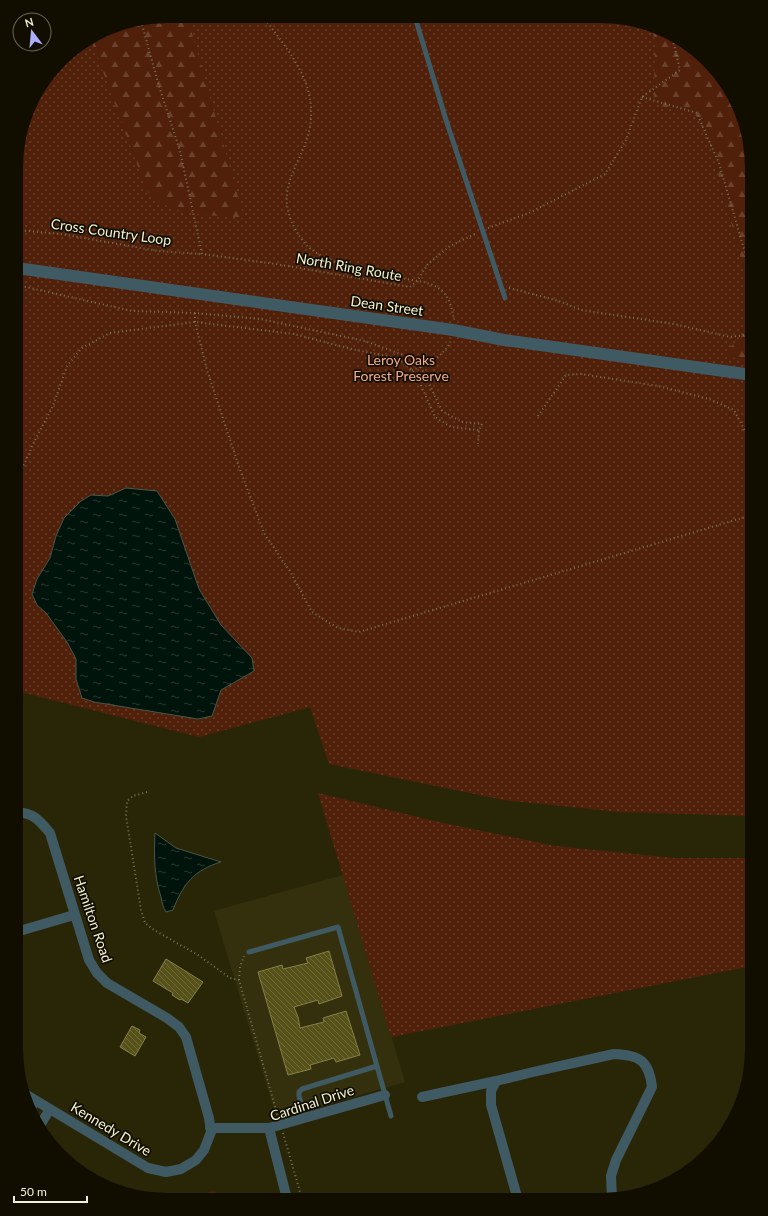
<svg xmlns="http://www.w3.org/2000/svg" width="768" height="1216" font-family="Lato,sans-serif">
	<defs>
		<pattern id="grass-dots" width="8" height="8" patternUnits="userSpaceOnUse"><rect width="8" height="8" fill="#50200a"/><path d="M2 2h.1M6 6h.1" fill="none" stroke="#6a412d" stroke-width="1.8" stroke-linecap="round"/></pattern>
		<pattern id="forest-firs" width="22" height="20" patternUnits="userSpaceOnUse"><rect width="22" height="20" fill="#50200a"/><path d="M5 1l3.5 6h-7zM16 11l3.5 6h-7z" fill="#6a412d"/></pattern>
		<pattern id="water-ripples" width="26" height="14" patternUnits="userSpaceOnUse"><rect width="26" height="14" fill="#00140b"/><path d="M2 4q2-2 4 0t4 0M15 11q2-2 4 0t4 0" fill="none" stroke="#26372e"/></pattern>
		<pattern id="building-back-hatch" width="6" height="6" patternUnits="userSpaceOnUse"><rect width="6" height="6" fill="#565019"/><path d="M-1 5l2 2M0 0l6 6M5-1l2 2" fill="none" stroke="#6f6a3a"/></pattern>
	</defs>
	<rect width="100%" height="100%" fill="#292608"/>
	<!-- built -->
	<path fill="#34300d" d="M343,875l62,207 -128,37 -63,-208z"/>
	<!-- grass -->
	<path fill="url(#grass-dots)" d="M167,16l454,1 37,10 45,91 49,182v516l-133,-4 -115,-12 -175,-36 -19,-57 -111,30 -182,-46v-543l15,-48 35,-46 43,-27z
		M318,793l121,29 116,24 119,12h78v108l-361,71z
		M214,1191l4,3v5h-13l4,-7z"/>
	<!-- forest -->
	<path fill="url(#forest-firs)" d="M167,16h20l57,202c-28,-3 -77,-2 -96,-26 -3,-4 -5,-12 -7,-17l-50,-136 19,-12z
		M651,25l7,2 35,20 28,28 19,34 12,58v133l-49,-182 -49,-14 1,-63z
		M752,315v47l-30,-7 27,-26z"/>
	<!-- water -->
	<path fill="url(#water-ripples)" stroke="#495647" d="M126,488l31,3 18,28 24,70 22,36 31,33 2,13 -33,19 -9,26 -14,3 -104,-17 -12,-4 -6,-19v-20l-9,-17 -21,-29 -9,-8 -5,-11 5,-15 13,-21 6,-22 8,-18 17,-17 10,-6 17,1z
		M155,833l21,15 45,14c-27,8 -38,22 -48,48l-7,2c-3,-5 -4,-9 -5,-15 -7,-21 -7,-41 -6,-64z"/>
	<!-- building -->
	<path fill="url(#building-back-hatch)" stroke="#868049" d="M329,951l13,45 -23,8 -1,-4 -24,7 4,10 2,11 24,-6 -1,-4 23,-7 14,44 -24,7 -2,-4 -24,7 1,4 -23,6 -30,-103 24,-7 1,4 25,-6 -2,-5z
		M166,959l37,23 -15,21 -7,-4 -1,1 -8,-5 1,-2 -20,-12z
		M132,1026l8,4 -1,3 7,4 -11,19 -15,-9z"/>
	<g fill="none" stroke-linecap="round" stroke-linejoin="round">
		<!-- path -->
		<path stroke="#787557" stroke-width="2" stroke-dasharray="1 3" stroke-linecap="butt" d="M263,16c20,28 47,58 48,93 3,53 -50,75 -8,132 17,24 75,32 103,38 12,2 25,3 35,11 9,8 11,18 13,30
			M141,21l18,65 21,65 22,103 74,10 134,23 7,-6 11,-17 22,-18 27,-13
			M642,97l55,16 8,19 14,31 33,114
			M488,228l41,-15 76,-39 21,-34 16,-43 38,-27 -8,-34
			M17,230l44,4 97,17 44,3
			M17,285l115,26 63,2 65,6 105,22 49,18 8,10 20,42 20,11 20,2 -3,6 -1,14
			M509,288l50,13 22,9 93,14 56,13 22,-3
			M195,313v9l12,48 32,97 25,66 27,40 21,39 26,16 21,4 393,-117
			M412,370c14,-5 34,-15 39,-30
			M538,416l28,-41 15,-1 77,12 51,13 25,11 14,27 4,19
			M17,480l18,-40 18,-34 14,-40 15,-18 28,-15 85,-11 99,12 62,16 41,8 15,12 8,13 15,34 16,10 28,3
			M147,792l-14,4 -6,5 -1,15 15,94 4,13 9,7 44,25 32,23 9,2 39,137
			M239,980l1,-13 4,-11
			M283,1133l19,66"/>
		<!-- service -->
		<path stroke="#405a63" stroke-width="5" d="M415,17l31,103 59,178
			M249,952l89,-25 53,189
			M305,1118l-6,-22v-4l3,-3 75,-23"/>
		<!-- minor -->
		<path stroke="#405a63" stroke-width="10" d="M16,812c18,1 23,8 34,21l39,127 8,13 10,10 60,35 12,9 7,10 23,81 2,14 -7,18 -8,10 -15,9 -15,3 -18,-4 -123,-74
			M16,932l58,-17
			M422,1097l74,-16
			M30,1110l5,-10
			M39,1127l11,-18
			M210,1128h59l116,-33
			M269,1128l18,71
			M518,1200l-27,-95v-14l5,-10 37,-9 81,-18c26,1 35,7 38,33l-36,73 -5,16 1,22"/>
		<!-- tertiary -->
		<path stroke="#405a63" stroke-width="12" d="M17,268l436,62 51,10 248,35"/>
	</g>
	<g text-anchor="middle" stroke-width="3.5" stroke-linejoin="round" paint-order="stroke">
		<!-- street labels -->
		<g font-size="14" fill="#f3f1d4" stroke="#110e00">
			<text transform="translate(111 232) rotate(8)" y="5">Cross Country Loop</text>
			<text transform="translate(349 267) rotate(10)" y="5">North Ring Route</text>
			<text transform="translate(387 306) rotate(8)" y="5">Dean Street</text>
			<text transform="translate(93 919) rotate(71)" y="5">Hamilton Road</text>
			<text transform="translate(312 1103) rotate(-18)" y="5">Cardinal Drive</text>
			<text transform="translate(111 1129) rotate(31)" y="5">Kennedy Drive</text>
		</g>
		<!-- park labels -->
		<g font-size="14" fill="#f5aa8b" stroke="#110e00">
			<text x="401" y="365">Leroy Oaks<tspan x="401" dy="16">Forest Preserve</tspan></text>
		</g>
	</g>
	<!-- crop -->
	<path d="M0 0H768V1216H0ZM167 23H601A144 144 0 0 1 745 167V1049A144 144 0 0 1 601 1193H167A144 144 0 0 1 23 1049V167A144 144 0 0 1 167 23Z" fill="#110e00" fill-rule="evenodd"/>
	<!-- north arrow -->
	<g transform="translate(32 32) rotate(344)"><circle r="19" fill="#110e00" stroke="#6b6955"/>
	<path d="M0-3L7 15L0 10L-7 15Z" fill="#adaefb"/>
	<text y="-6" font-size="11" font-weight="bold" text-anchor="middle" fill="#f3f1d4">N</text>
	</g>
	<!-- scale -->
	<path d="M14 1196v6h73v-6" fill="none" stroke="#f3f1d4" stroke-width="2"/>
	<text x="20" y="1196" font-size="12" fill="#f3f1d4" stroke="#110e00" stroke-width="3" paint-order="stroke">50 m</text>
</svg>
